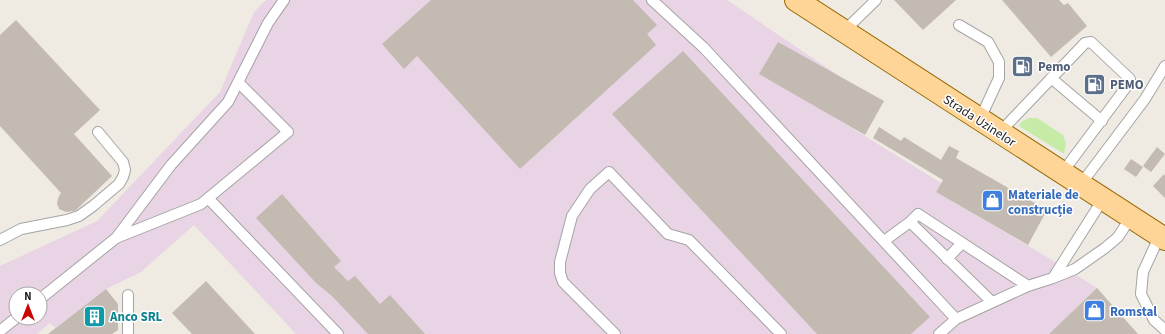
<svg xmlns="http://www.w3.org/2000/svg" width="1165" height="334" font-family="'Source Sans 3',sans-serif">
	<rect width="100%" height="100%" fill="#efebe2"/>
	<!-- industrial -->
	<path fill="#e8d4e4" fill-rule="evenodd" d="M266,0h461l112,76 -18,33 120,74 -5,9 111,65 50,31 -48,46h-753l-102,-109 -53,47 -35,17 -51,39 -5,-5 -13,11h-37v-68l97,-45 123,-129 34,-80zM16,294h24v24h-24z"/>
	<!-- grass -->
	<path fill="#c6eba6" d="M1029,118h8l26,17 3,8 -2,11 -45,-28 2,-4z"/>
	<!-- building -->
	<path fill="#c3bab2" d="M431,0h202l24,25 -10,9 9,11 -136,124 -103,-113 -13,13 -22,-25z
		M894,0h62l-33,30z
		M1002,0h57l5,5 4,-2 19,23 -36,31z
		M16,20l84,90 -26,24 38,42 -37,35 -9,1 -7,-3 -2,-6 2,-7 2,-3 -61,-67v-91z
		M778,42l106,59 -19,34 -106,-61z
		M683,51l247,266 -19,17h-94l-205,-220z
		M879,127l22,14 3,-4 37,23 8,-14 10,5 -3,7 91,52 -19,35 -92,-53 7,-12 -70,-42z
		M1157,147l8,7 -14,18 -8,-6z
		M1131,159l12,8 -7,10 -12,-8z
		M1164,174l1,2v22l-12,-12z
		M282,194l59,67 -7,6 14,14 7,-5 25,28 10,-9 35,39h-57l-36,-38 -16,-13 -60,-65z
		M206,281l49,53h-63l-20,-21z
		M1097,288l41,46h-89z
		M106,289l12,15v26l-6,4h-64z"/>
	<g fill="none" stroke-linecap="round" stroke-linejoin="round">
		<defs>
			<path id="service" d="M652,0l52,48 252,271
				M959,25l29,17 11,20v16l-19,41
				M844,31l32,-31
				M1051,78l51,43
				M1000,132l85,-89 6,-1 39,37v3l-68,91
				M1081,184l64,-85 20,-33
				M208,198l130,136
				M910,222l82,80
				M1160,235l-17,37 -2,22 13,26 11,10
				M116,238l85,-34 87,-72 -50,-50
				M0,240l21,-11 46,-9 12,-4 14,-10 26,-22 4,-7 2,-7 -2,-8 -25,-30
				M884,241l26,-19 8,-8 110,72
				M947,259l15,-16
				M1053,278l50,-79
				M40,299l76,-61 55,-73 57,-63 40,-79 16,-23
				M0,331l16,-13
				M128,334v-39
				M615,334l-52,-52 -3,-9v-11l12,-46 18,-27 19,-17 59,62 21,6 92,94
				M939,334l17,-15 72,-33 25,-8 22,-9 30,-21 13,-11 13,-20"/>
			<path id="primary" d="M796,0l369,239"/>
		</defs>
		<!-- service casing -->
		<use href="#service" stroke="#a4a4a4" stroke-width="12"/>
		<!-- primary casing -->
		<use href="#primary" stroke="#966900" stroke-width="24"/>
		<!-- service -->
		<use href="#service" stroke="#fff" stroke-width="10"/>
		<!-- primary -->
		<use href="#primary" stroke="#fed597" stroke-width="22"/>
	</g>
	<!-- icons -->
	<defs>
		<symbol id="fuel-square" viewBox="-11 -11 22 22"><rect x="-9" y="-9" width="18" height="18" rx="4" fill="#5c6f8a" stroke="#fff"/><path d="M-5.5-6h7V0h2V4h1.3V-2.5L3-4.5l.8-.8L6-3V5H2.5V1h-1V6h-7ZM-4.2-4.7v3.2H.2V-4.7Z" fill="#fff"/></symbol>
		<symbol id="shop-square" viewBox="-11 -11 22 22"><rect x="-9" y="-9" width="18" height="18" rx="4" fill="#3f7fe0" stroke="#fff"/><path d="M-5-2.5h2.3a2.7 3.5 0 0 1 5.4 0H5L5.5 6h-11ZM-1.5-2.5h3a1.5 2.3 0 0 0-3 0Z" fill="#fff"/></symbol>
		<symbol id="building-square" viewBox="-11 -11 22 22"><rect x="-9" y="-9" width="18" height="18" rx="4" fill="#0f9aa8" stroke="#fff"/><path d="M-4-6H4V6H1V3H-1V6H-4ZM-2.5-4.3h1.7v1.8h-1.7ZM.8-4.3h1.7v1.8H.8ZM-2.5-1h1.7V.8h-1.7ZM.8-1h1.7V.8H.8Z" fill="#fff"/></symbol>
	</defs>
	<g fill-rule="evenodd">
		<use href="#fuel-square" x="1010" y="54" width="25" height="25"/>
		<use href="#fuel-square" x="1082" y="72" width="25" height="25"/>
		<use href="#shop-square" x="980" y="188" width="25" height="25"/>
		<use href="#shop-square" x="1082" y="298" width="25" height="25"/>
		<use href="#building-square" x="82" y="304" width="25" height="25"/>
	</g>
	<g text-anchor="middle" stroke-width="3" stroke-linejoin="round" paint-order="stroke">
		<!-- service labels -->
		<g font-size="13" font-weight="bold" fill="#4e5e75" stroke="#fff" text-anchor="start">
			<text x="1038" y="71">Pemo</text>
			<text x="1110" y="89">PEMO</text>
		</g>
		<!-- street labels -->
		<g font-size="13" fill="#1d1d1d" stroke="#fff">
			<text transform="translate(980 120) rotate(33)" y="5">Strada Uzinelor</text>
		</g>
		<!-- shop labels -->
		<g font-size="13" font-weight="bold" fill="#366cbe" stroke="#fff" text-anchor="start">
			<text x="1008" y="199">Materiale de<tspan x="1008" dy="15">construcție</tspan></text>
			<text x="1110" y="316">Romstal</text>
		</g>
		<!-- culture labels -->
		<g font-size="13" font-weight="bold" fill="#0d838f" stroke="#fff" text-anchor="start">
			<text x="110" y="321">Anco SRL</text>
		</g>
	</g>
	<!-- north arrow -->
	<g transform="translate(28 306)"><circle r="19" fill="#ffffff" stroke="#a5a5a5"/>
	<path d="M0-3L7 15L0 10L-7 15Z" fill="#ca0600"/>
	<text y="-6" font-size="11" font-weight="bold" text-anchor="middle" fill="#1d1d1d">N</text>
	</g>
</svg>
